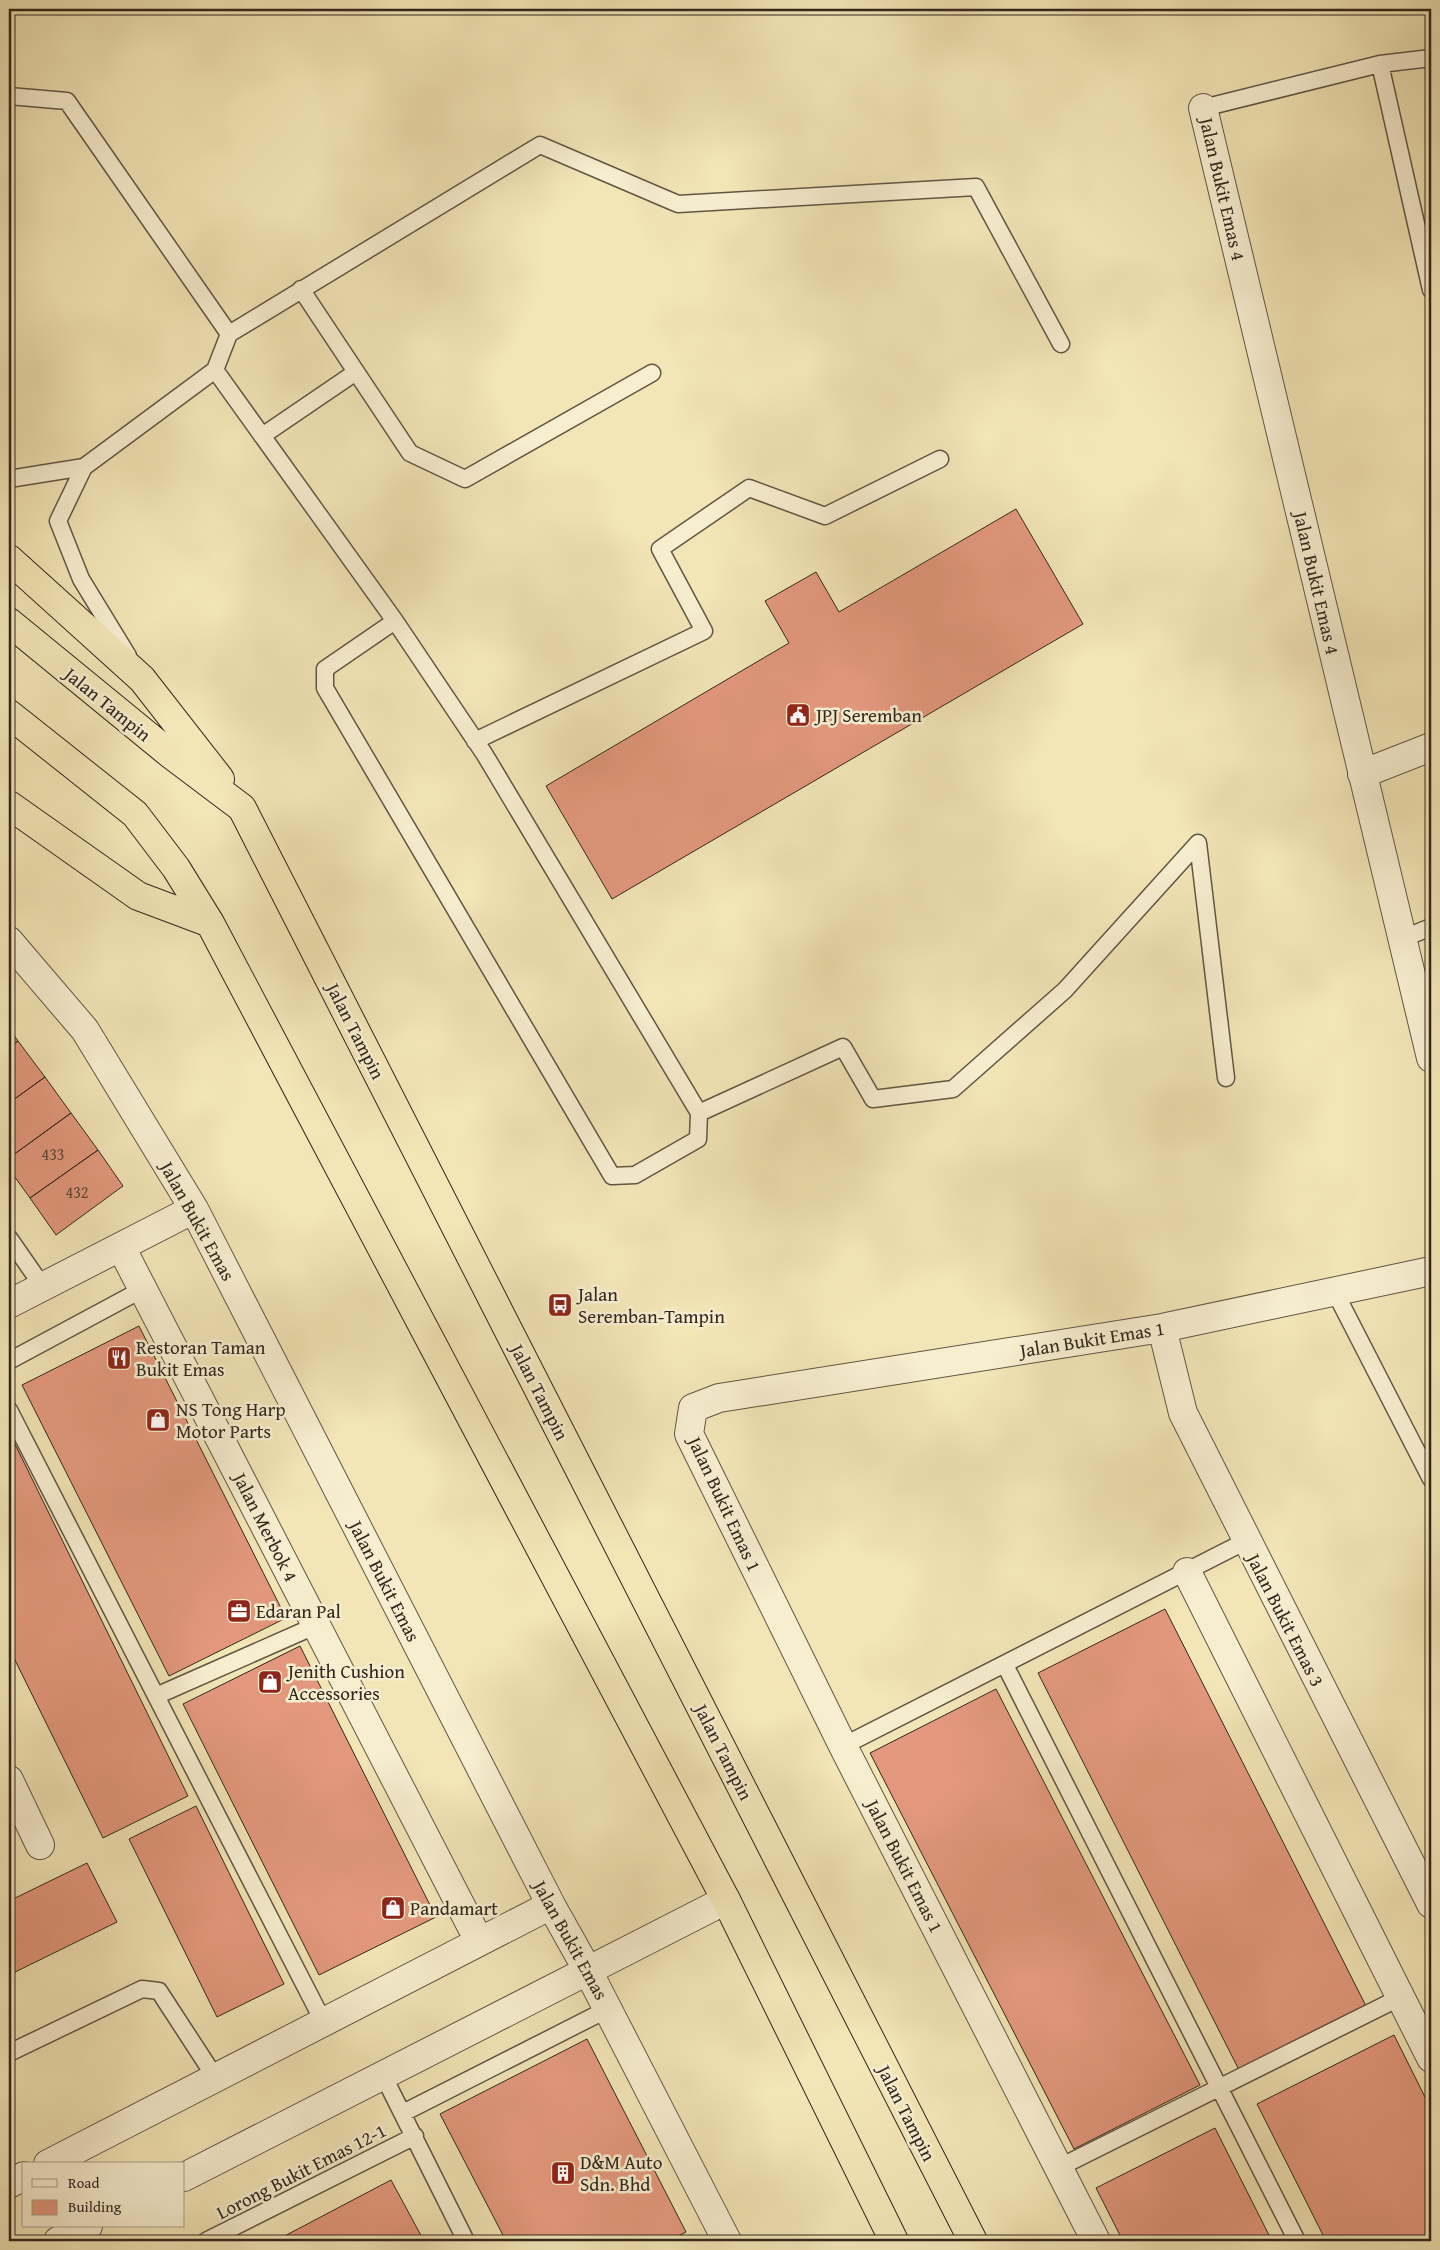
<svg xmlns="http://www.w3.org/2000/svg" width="1440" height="2250" font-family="'Gentium Book Plus',serif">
	<rect width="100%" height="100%" fill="#f2e5b6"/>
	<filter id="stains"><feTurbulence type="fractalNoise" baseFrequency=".004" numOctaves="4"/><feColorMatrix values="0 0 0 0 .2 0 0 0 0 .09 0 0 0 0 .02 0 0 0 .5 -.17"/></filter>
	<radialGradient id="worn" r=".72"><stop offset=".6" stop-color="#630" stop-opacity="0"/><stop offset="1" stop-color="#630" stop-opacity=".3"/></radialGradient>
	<!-- building -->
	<path fill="#e3987d" stroke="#31271e" d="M1016,509l67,115 -471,275 -66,-113 243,-143 -24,-42 51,-29 23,40z
		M9,1028l9,13 -9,6z
		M18,1041l27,36 -36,26v-56z
		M45,1077l26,36 -62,45v-55z
		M71,1113l27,37 -68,48 -21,-29v-11z
		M98,1150l25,36 -67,49 -26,-37z
		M139,1326l147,292 -117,58 -147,-291z
		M9,1432l179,364 -85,42 -94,-190z
		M1165,1609l201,397 -127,64 -201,-397z
		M300,1646l136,271 -117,58 -136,-271z
		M996,1689l204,396 -126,64 -204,-396z
		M196,1806l88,178 -67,33 -88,-178z
		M87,1863l30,59 -108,53v-74z
		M1394,2035l37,74v132h-105l-69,-137z
		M587,2039l99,193 -18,9h-162l-66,-127z
		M1215,2128l57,113h-149l-27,-53z
		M391,2180l33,61h-149z"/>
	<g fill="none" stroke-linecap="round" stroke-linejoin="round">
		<defs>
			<path id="lane" d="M1380,64l51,226
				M9,96l58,5 162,233 311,-189 138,59 298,-17 85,157
				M1203,108l177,-44 51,-6
				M301,289l109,164 55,26 187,-106
				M215,370l14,-36
				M262,436l94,-64
				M84,467l-26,54 23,58 47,77
				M9,479l75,-12 131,-97 180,251 90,134 214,358 -1,26 -63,36 -23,1 -287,-488v-19l70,-48
				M475,741l229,-110 -44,-82 89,-61 76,28 115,-57
				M1198,843l28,235
				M1402,939l29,-12
				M699,1113l144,-66 30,52 80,-10 112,-99 133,-147
				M9,1238l34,49
				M1335,1292l96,187
				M9,1361l134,-72
				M9,1410l314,611
				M1005,1665l292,576
				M156,1696l161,-71
				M843,1746l403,-205
				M9,2053l133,-64 17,2 56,86
				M383,2075l83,166
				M403,2113l205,-104
				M1060,2167l341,-170
				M206,2241l209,-105"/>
			<path id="street" d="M1203,108l228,950
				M1362,774l69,-27
				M9,941l76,89 109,179 357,696 37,66 139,270
				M121,1247l358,694
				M9,1304l185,-95
				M1162,1328l21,85 248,491
				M1187,1572l244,486
				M9,1780l31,65
				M48,2164l503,-259
				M184,2177l542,-277
				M9,2184l15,-8
				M58,2241l30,-15
				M1096,2241l-253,-495 -154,-312 4,-26 26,-10 443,-70 269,-57"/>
			<path id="highway" d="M9,559l133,120 78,100
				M9,622l160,131 73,55 731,1433
				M9,714l126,100 41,54 34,55 516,977 168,341
				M9,805l129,91 72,27"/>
		</defs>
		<!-- lane casing -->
		<use href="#lane" stroke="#615644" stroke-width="19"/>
		<!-- street casing -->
		<use href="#street" stroke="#615644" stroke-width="30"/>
		<!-- highway casing -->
		<use href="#highway" stroke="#31271e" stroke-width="30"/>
		<!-- lane -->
		<use href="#lane" stroke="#f7eed0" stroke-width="16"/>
		<!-- street -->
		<use href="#street" stroke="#f7eed0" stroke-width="28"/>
		<!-- highway -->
		<use href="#highway" stroke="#f2e5b6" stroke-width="28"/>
	</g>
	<!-- icons -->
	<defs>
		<symbol id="civic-square" viewBox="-11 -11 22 22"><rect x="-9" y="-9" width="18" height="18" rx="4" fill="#8f2418" stroke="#f7eed0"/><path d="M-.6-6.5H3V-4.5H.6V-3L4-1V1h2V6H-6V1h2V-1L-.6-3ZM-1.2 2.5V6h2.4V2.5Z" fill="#fff"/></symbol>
		<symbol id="bus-square" viewBox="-11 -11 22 22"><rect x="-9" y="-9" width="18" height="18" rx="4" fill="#8f2418" stroke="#f7eed0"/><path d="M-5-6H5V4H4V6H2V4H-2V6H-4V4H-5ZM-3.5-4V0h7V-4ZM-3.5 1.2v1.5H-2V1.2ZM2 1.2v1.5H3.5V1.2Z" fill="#fff"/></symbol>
		<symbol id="restaurant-square" viewBox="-11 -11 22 22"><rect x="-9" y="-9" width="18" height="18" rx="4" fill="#8f2418" stroke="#f7eed0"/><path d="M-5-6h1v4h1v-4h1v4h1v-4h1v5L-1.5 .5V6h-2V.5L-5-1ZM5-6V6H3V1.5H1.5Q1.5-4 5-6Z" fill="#fff"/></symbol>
		<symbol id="shop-square" viewBox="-11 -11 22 22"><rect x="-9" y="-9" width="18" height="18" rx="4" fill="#8f2418" stroke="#f7eed0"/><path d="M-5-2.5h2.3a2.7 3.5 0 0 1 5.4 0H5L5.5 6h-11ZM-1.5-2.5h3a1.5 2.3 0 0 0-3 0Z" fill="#fff"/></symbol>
		<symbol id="office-square" viewBox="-11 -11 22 22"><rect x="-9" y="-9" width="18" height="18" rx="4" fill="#8f2418" stroke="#f7eed0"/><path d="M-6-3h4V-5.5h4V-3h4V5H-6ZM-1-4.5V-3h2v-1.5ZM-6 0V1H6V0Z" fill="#fff"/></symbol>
		<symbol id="building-square" viewBox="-11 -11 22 22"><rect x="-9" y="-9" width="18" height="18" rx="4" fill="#8f2418" stroke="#f7eed0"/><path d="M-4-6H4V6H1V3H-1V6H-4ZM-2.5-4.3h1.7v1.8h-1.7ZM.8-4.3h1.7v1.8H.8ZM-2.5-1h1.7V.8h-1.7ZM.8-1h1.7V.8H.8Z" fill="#fff"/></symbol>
	</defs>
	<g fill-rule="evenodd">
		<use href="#civic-square" x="784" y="701" width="28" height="28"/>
		<use href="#bus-square" x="546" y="1291" width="28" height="28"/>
		<use href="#restaurant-square" x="105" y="1344" width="28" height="28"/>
		<use href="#shop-square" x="144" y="1406" width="28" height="28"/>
		<use href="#office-square" x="225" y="1597" width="28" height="28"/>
		<use href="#shop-square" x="256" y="1668" width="28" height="28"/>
		<use href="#shop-square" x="379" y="1894" width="28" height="28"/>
		<use href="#building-square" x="549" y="2159" width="28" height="28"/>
	</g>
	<g text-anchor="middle" stroke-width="5" stroke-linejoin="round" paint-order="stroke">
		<!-- number labels -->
		<g font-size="16" fill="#5e4336">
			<text x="53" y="1160">433</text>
			<text x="77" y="1198">432</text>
		</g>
		<!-- street labels -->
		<g font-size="19" fill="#31271e" stroke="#f7eed0">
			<text transform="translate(1223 189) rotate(77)" y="7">Jalan Bukit Emas 4</text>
			<text transform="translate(1317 583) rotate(77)" y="7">Jalan Bukit Emas 4</text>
			<text transform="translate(108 704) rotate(39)" y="7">Jalan Tampin</text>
			<text transform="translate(356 1031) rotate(63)" y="7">Jalan Tampin</text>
			<text transform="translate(198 1221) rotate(61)" y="7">Jalan Bukit Emas</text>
			<text transform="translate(1092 1339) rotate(-9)" y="7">Jalan Bukit Emas 1</text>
			<text transform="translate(540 1392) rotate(63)" y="7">Jalan Tampin</text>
			<text transform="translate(725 1504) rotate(65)" y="7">Jalan Bukit Emas 1</text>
			<text transform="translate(266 1527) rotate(63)" y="7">Jalan Merbok 4</text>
			<text transform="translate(385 1581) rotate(63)" y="7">Jalan Bukit Emas</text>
			<text transform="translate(1286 1620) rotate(63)" y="7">Jalan Bukit Emas 3</text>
			<text transform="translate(724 1752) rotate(63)" y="7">Jalan Tampin</text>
			<text transform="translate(905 1866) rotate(63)" y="7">Jalan Bukit Emas 1</text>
			<text transform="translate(571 1940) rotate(61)" y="7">Jalan Bukit Emas</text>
			<text transform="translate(907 2113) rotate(63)" y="7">Jalan Tampin</text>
			<text transform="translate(301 2171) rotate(-27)" y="7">Lorong Bukit Emas 12-1</text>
		</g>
		<!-- poi labels -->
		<g font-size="19" fill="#31271e" stroke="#f7eed0" text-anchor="start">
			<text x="816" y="722">JPJ Seremban</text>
			<text x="578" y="1301">Jalan<tspan x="578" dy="22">Seremban-Tampin</tspan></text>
			<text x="136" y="1354">Restoran Taman<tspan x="136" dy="22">Bukit Emas</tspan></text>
			<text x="176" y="1416">NS Tong Harp<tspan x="176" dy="22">Motor Parts</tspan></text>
			<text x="256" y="1618">Edaran Pal</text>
			<text x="288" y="1678">Jenith Cushion<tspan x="288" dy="22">Accessories</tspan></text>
			<text x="410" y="1915">Pandamart</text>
			<text x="580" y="2169">D&amp;M Auto<tspan x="580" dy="22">Sdn. Bhd</tspan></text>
		</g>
	</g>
	<!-- margin -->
	<rect width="1440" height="2250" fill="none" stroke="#f2e5b6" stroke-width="30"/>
	<rect x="10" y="10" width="1420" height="2230" fill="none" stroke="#31271e" stroke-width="2.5"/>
	<rect x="15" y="15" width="1410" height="2220" fill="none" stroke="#31271e"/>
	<!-- legend -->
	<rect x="22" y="2162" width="162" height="65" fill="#f7eed0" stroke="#a89e89"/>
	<rect x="32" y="2179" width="25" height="8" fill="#f7eed0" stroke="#a89e89"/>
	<text x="68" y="2188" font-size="15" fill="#31271e">Road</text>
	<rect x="32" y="2200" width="25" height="15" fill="#e3987d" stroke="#a89e89"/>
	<text x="68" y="2212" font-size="15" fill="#31271e">Building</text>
	<rect width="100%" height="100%" filter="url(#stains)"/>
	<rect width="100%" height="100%" fill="url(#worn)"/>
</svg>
